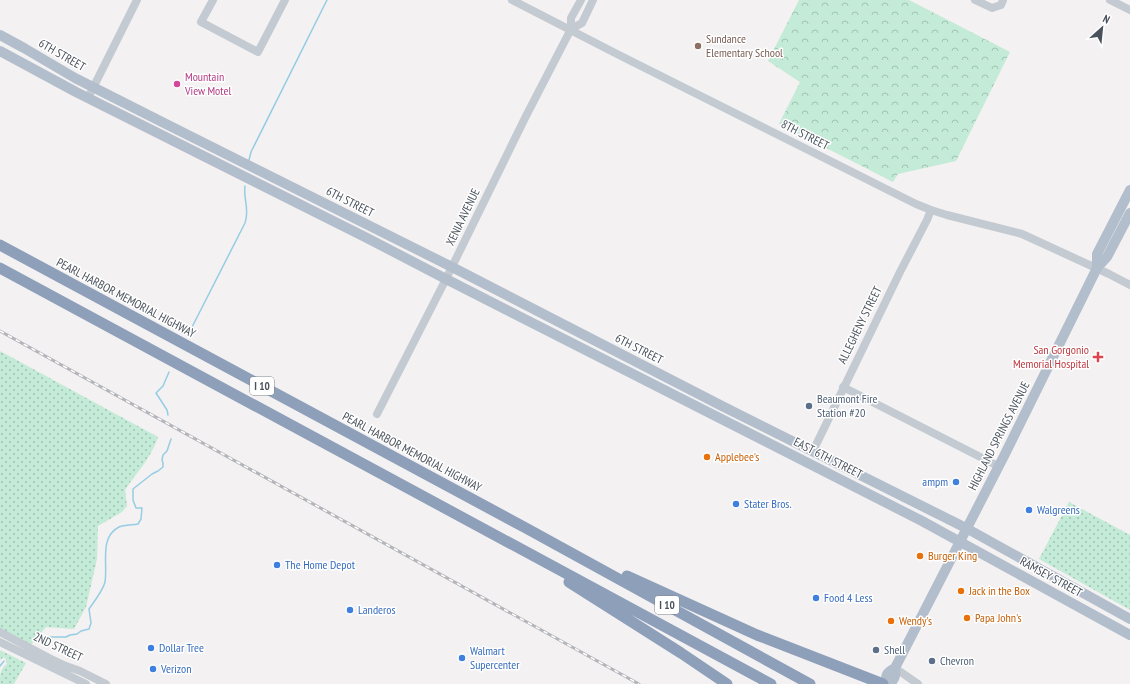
<svg xmlns="http://www.w3.org/2000/svg" width="1130" height="684" font-family="'PT Sans Narrow',sans-serif">
	<defs>
		<pattern id="grass-dots" width="8" height="8" patternUnits="userSpaceOnUse"><rect width="8" height="8" fill="#c4ebd7"/><path d="M2 2h.1M6 6h.1" fill="none" stroke="#a1c1b2" stroke-width="1.8" stroke-linecap="round"/></pattern>
		<pattern id="forest-crowns" width="20" height="18" patternUnits="userSpaceOnUse"><rect width="20" height="18" fill="#c4ebd7"/><path d="M2 6a3 3 0 1 1 6 0M12 15a3 3 0 1 1 6 0" fill="none" stroke="#a1c1b2"/></pattern>
	</defs>
	<rect width="100%" height="100%" fill="#f3f1f1"/>
	<!-- grass -->
	<path fill="url(#grass-dots)" d="M0,351l158,86c-6,20 -22,36 -33,53l2,16 -5,6 -24,14 -1,33 -11,48 -12,22 -28,-2 -17,20 -29,-15z
		M1069,502l61,33v75l-91,-51z
		M0,650l26,13 -12,21h-14c0,-8 0,-16 7,-20l-1,-4 -2,-3 -4,3z"/>
	<!-- forest -->
	<path fill="url(#forest-crowns)" d="M799,0h110l101,52 -54,109 -58,13 -5,8 -114,-58 21,-42 -32,-21z"/>
	<g fill="none" stroke-linecap="round" stroke-linejoin="round">
		<!-- stream -->
		<path stroke="#96cde4" stroke-width="1.5" d="M249,160l2,-8 76,-152
			M189,333l56,-110c5,-14 -2,-24 0,-37
			M168,415l-1,-5 -11,-17 7,-7 6,-14
			M39,637h27l4,-2 7,-1 4,-3 8,-2 2,-6 -2,-14c5,-7 14,-19 16,-27 3,-18 -6,-45 14,-55 5,-2 14,-2 19,-3l3,-5 1,-11h-6l-3,-8v-11l19,-15 6,-3 5,-4v-4l-1,-3 1,-5 4,-4 4,-12
			M0,666l4,-5"/>
		<!-- minor -->
		<path stroke="#c3cad1" stroke-width="8" d="M213,0l-12,22 57,30 27,-52
			M512,0l105,54 299,150 15,6 16,5 75,19 87,40 21,11
			M975,0l17,8 9,-3 2,-5
			M1110,0l20,10
			M571,29l11,-6 11,-23
			M88,98l49,-98
			M843,387l155,79
			M377,414l69,-135 79,-161 46,-89v-11l10,-18
			M813,451l87,-179 27,-52 4,-10
			M0,632l49,26 17,8 14,5 26,13
			M0,642l86,42
			M895,668l23,16"/>
		<!-- major -->
		<path stroke="#b3becc" stroke-width="10" d="M0,35l24,13 51,30 93,47 284,142 270,139 244,122 164,91
			M0,51l76,41 291,146 79,41 476,242 208,114
			M1097,268v-14l33,-64
			M886,684c-1,-9 1,-12 9,-16l109,-212 93,-188 10,-11 23,-44
			M888,684c7,-3 8,-9 7,-16"/>
		<!-- highway -->
		<path stroke="#8e9fba" stroke-width="11" d="M0,245l524,282 286,157
			M0,268l771,416
			M627,576l130,59 126,49
			M569,582l112,71 46,31"/>
		<defs>
			<path id="rail" d="M0,331l639,353"/>
		</defs>
		<!-- rail casing -->
		<use href="#rail" stroke="#b3b5ba" stroke-width="3"/>
		<!-- rail -->
		<use href="#rail" stroke="#fff" stroke-width="1.5" stroke-dasharray="4.5" stroke-linecap="butt"/>
	</g>
	<!-- markers -->
	<circle fill="#8d6e63" stroke="#fff" stroke-width="1.5" cx="698" cy="46" r="4"/>
	<circle fill="#d1479c" stroke="#fff" stroke-width="1.5" cx="177" cy="84" r="4"/>
	<path fill="#e0444e" stroke="#fff" stroke-width="1.5" d="M1096 351h4v4h4v4h-4v4h-4v-4h-4v-4h4z"/>
	<g fill="#5c6f8a" stroke="#fff" stroke-width="1.5">
		<circle cx="809" cy="406" r="4"/>
		<circle cx="876" cy="650" r="4"/>
		<circle cx="932" cy="661" r="4"/>
	</g>
	<g fill="#e8710a" stroke="#fff" stroke-width="1.5">
		<circle cx="707" cy="457" r="4"/>
		<circle cx="920" cy="556" r="4"/>
		<circle cx="961" cy="591" r="4"/>
		<circle cx="967" cy="618" r="4"/>
		<circle cx="891" cy="621" r="4"/>
	</g>
	<g fill="#3f7fe0" stroke="#fff" stroke-width="1.5">
		<circle cx="956" cy="482" r="4"/>
		<circle cx="736" cy="504" r="4"/>
		<circle cx="1029" cy="510" r="4"/>
		<circle cx="277" cy="565" r="4"/>
		<circle cx="816" cy="598" r="4"/>
		<circle cx="350" cy="610" r="4"/>
		<circle cx="151" cy="648" r="4"/>
		<circle cx="462" cy="658" r="4"/>
		<circle cx="153" cy="669" r="4"/>
	</g>
	<g text-anchor="middle" stroke-width="3" stroke-linejoin="round" paint-order="stroke">
		<!-- shield labels -->
		<g fill="#fff" stroke="#80868d" stroke-width="1">
			<rect x="250" y="377" width="24" height="18" rx="3"/>
			<rect x="655" y="596" width="24" height="18" rx="3"/>
		</g>
		<g font-size="11" font-weight="bold" fill="#4a525c">
			<text x="262" y="390">I 10</text>
			<text x="667" y="609">I 10</text>
		</g>
		<!-- education labels -->
		<g font-size="12" fill="#785e54" stroke="#fff" text-anchor="start">
			<text x="706" y="43">Sundance<tspan x="706" dy="14">Elementary School</tspan></text>
		</g>
		<!-- street labels -->
		<g font-size="12" fill="#4a525c" stroke="#fff">
			<text transform="translate(62 55) rotate(30)" y="4">6TH STREET</text>
			<text transform="translate(805 135) rotate(27)" y="4">8TH STREET</text>
			<text transform="translate(350 202) rotate(27)" y="4">6TH STREET</text>
			<text transform="translate(463 217) rotate(-64)" y="4">XENIA AVENUE</text>
			<text transform="translate(126 298) rotate(28)" y="4">PEARL HARBOR MEMORIAL HIGHWAY</text>
			<text transform="translate(860 325) rotate(-64)" y="4">ALLEGHENY STREET</text>
			<text transform="translate(639 349) rotate(27)" y="4">6TH STREET</text>
			<text transform="translate(999 436) rotate(-63)" y="4">HIGHLAND SPRINGS AVENUE</text>
			<text transform="translate(412 452) rotate(28)" y="4">PEARL HARBOR MEMORIAL HIGHWAY</text>
			<text transform="translate(828 458) rotate(27)" y="4">EAST 6TH STREET</text>
			<text transform="translate(1051 577) rotate(29)" y="4">RAMSEY STREET</text>
			<text transform="translate(58 647) rotate(25)" y="4">2ND STREET</text>
		</g>
		<!-- hotel labels -->
		<g font-size="12" fill="#b23c85" stroke="#fff" text-anchor="start">
			<text x="185" y="81">Mountain<tspan x="185" dy="14">View Motel</tspan></text>
		</g>
		<!-- health labels -->
		<g font-size="12" fill="#be3a42" stroke="#fff" text-anchor="end">
			<text x="1089" y="354">San Gorgonio<tspan x="1089" dy="14">Memorial Hospital</tspan></text>
		</g>
		<!-- service labels -->
		<g font-size="12" fill="#4e5e75" stroke="#fff" text-anchor="start">
			<text x="817" y="403">Beaumont Fire<tspan x="817" dy="14">Station #20</tspan></text>
			<text x="884" y="654">Shell</text>
			<text x="940" y="665">Chevron</text>
		</g>
		<!-- food labels -->
		<g font-size="12" fill="#c56008" stroke="#fff" text-anchor="start">
			<text x="715" y="461">Applebee's</text>
			<text x="928" y="560">Burger King</text>
			<text x="969" y="595">Jack in the Box</text>
			<text x="975" y="622">Papa John's</text>
			<text x="899" y="625">Wendy's</text>
		</g>
		<!-- shop labels -->
		<g font-size="12" fill="#366cbe" stroke="#fff" text-anchor="start">
			<text x="948" y="486" text-anchor="end">ampm</text>
			<text x="744" y="508">Stater Bros.</text>
			<text x="1037" y="514">Walgreens</text>
			<text x="285" y="569">The Home Depot</text>
			<text x="824" y="602">Food 4 Less</text>
			<text x="358" y="614">Landeros</text>
			<text x="159" y="652">Dollar Tree</text>
			<text x="470" y="655">Walmart<tspan x="470" dy="14">Supercenter</tspan></text>
			<text x="161" y="673">Verizon</text>
		</g>
	</g>
	<!-- north arrow -->
	<g transform="translate(1102 28) rotate(27)" stroke="#ffffff" stroke-width="3" paint-order="stroke">
	<path d="M0-3L7 15L0 10L-7 15Z" fill="#4a525c"/>
	<text y="-6" font-size="11" font-weight="bold" text-anchor="middle" fill="#4a525c">N</text>
	</g>
</svg>
